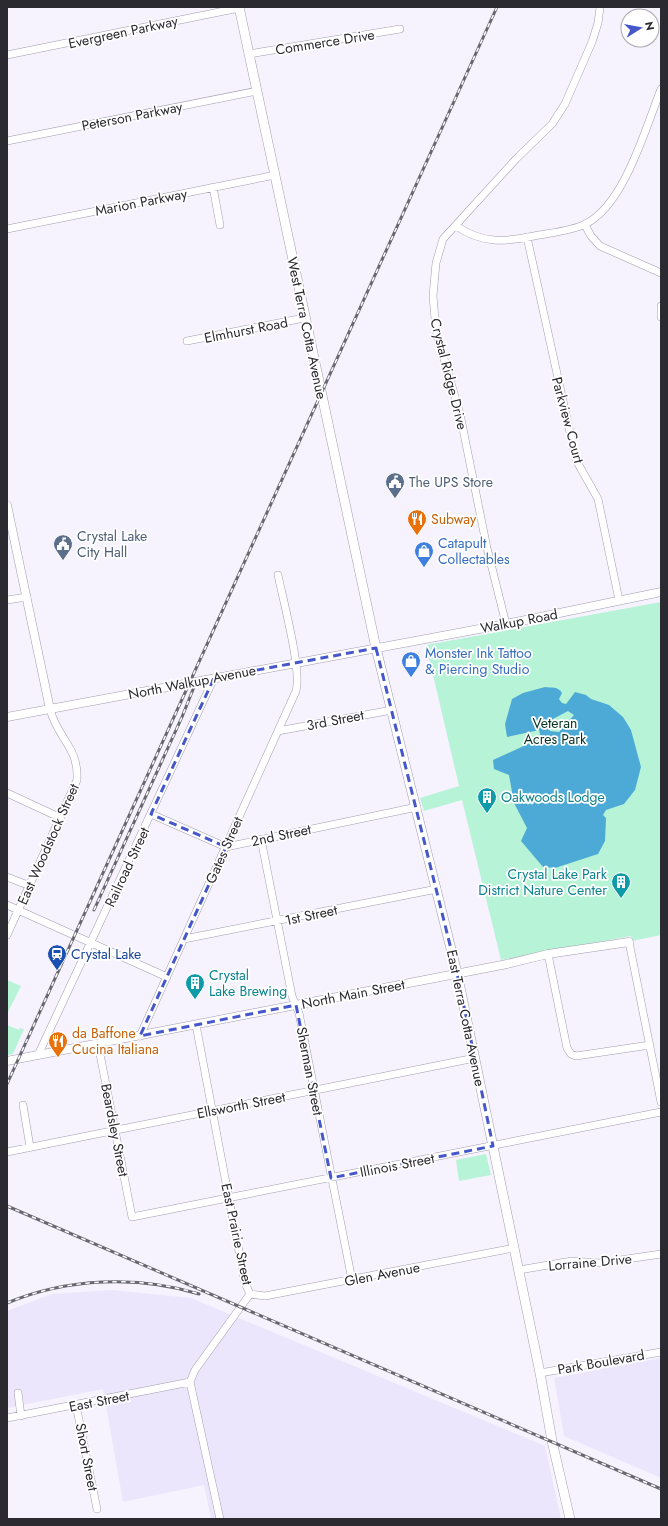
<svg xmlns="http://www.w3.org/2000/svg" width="668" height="1526" font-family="Jost,sans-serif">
	<rect width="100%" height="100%" fill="#f6f3ff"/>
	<!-- built -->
	<path fill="#ece6fc" d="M111,1290l80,8 354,148 16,73h-350l-7,-34 -81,17 -20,-113 -96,19v-97l45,-17z
		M661,1358v120l-97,-42 -10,-58z"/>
	<!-- green -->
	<path fill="#b7f3d6" d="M661,602v333l-29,6 -1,-5 -130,24 -39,-160 -38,11 -4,-13 39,-12 -33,-141z
		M7,980l14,6 -14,28z
		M7,1025l12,5 1,-2 4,1 -11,25 -6,1z
		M486,1154l5,21 -32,6 -3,-21z"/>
	<!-- water -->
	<path fill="#4daad6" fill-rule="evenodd" d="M545,687c6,1 13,-1 17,6l-3,6 3,4 4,1 9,-12 11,3 5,4 18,6 14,12 8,13 10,37 -6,23 -11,14 -18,6 -3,5 3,3 -1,23 -7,13 -43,14 -12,-1 -22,-26 6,-13 -13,-25 -5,-28 -15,-6 -1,-9 48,-22 -2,-8 -32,7 -2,-13 7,-25 11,-6zM568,711l6,4 -15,17 -9,-1 -2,-6 5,-6z"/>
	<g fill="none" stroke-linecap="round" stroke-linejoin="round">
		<defs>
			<path id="minor" d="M249,54l151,-25
				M7,55l232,-47
				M7,141l250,-50
				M213,187l7,38
				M585,225l6,11 9,10 61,27
				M456,226c27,18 48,16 78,10 15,-3 38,-5 51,-12 39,-18 61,-97 76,-135
				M7,229l268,-54
				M527,237l49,223 22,39 21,101
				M661,306v11
				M187,341l117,-23
				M7,600l20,-3
				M506,624l-19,-76 -27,-134 -24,-83 -3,-35 3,-33 7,-24 73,-80 36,-35 13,-20 27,-62 6,-19 2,-16
				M278,731l114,-21
				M7,793l54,25
				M151,814l75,33 191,-40
				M261,839l31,157 7,17 53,267
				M7,877l23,9
				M7,905l160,72
				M7,935l70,-155c2,-33 -20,-42 -27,-71
				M184,939l253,-50
				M629,942l32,160
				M548,954l19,94 4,6 5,2 74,-11
				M196,1025l49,258 5,11
				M140,1036l156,-345c6,-21 -13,-91 -18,-116
				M98,1044l34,173 529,-105
				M38,1055l176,-377
				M23,1105l7,42
				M7,1152l468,-94
				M519,1270l53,-9 28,2 61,-9
				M250,1294l15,2 249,-48
				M540,1373l121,-21
				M18,1393l3,23
				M76,1405l21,104
				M7,1418l183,-36
				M220,1519l-30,-137 5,-12 55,-76"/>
			<path id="tertiary" d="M7,505l43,204
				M7,717l499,-93 155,-32
				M7,1061l500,-97 41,-10 81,-12"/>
			<path id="secondary" d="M239,7l137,641 81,325 83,400 12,68 18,78"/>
		</defs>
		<!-- minor casing -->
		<use href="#minor" stroke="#a19cae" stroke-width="8"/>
		<!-- tertiary casing -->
		<use href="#tertiary" stroke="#a19cae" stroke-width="9"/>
		<!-- secondary casing -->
		<use href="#secondary" stroke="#a19cae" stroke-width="10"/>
		<!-- minor -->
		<use href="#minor" stroke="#fff" stroke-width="7"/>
		<!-- tertiary -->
		<use href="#tertiary" stroke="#fff" stroke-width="8"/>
		<!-- secondary -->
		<use href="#secondary" stroke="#fff" stroke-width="9"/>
		<defs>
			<path id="rail" d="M94,910l88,-193 14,-35
				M7,1084l490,-1077
				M7,1206l654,283
				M7,1303c60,-25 131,-28 192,-9"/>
		</defs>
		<!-- rail casing -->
		<use href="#rail" stroke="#69676f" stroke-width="3"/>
		<!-- rail -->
		<use href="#rail" stroke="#fff" stroke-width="1.5" stroke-dasharray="4.5" stroke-linecap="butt"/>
	</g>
	<!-- marked area -->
	<path fill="none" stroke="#4557cb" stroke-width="3" stroke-dasharray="8 5" stroke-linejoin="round" d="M376,648l81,325 36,173 -162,32 -35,-173 -156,31 86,-189 -75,-33 63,-136z"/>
	<!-- icons -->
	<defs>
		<symbol id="civic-pin" viewBox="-11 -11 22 30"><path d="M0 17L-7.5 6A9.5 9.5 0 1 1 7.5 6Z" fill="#5c6f8a" stroke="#fff"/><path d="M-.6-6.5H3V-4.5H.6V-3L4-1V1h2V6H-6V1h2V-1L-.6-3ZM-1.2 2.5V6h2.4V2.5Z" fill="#fff"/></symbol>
		<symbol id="restaurant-pin" viewBox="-11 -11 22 30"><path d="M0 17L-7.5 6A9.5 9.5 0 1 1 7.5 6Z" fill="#e8710a" stroke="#fff"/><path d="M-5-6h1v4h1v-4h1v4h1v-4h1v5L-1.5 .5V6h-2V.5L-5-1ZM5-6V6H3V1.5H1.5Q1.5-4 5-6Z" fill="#fff"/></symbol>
		<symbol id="shop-pin" viewBox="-11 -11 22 30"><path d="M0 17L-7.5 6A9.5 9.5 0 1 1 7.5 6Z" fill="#3f7fe0" stroke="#fff"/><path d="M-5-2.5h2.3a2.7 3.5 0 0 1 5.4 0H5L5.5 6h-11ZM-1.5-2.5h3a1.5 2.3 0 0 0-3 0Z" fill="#fff"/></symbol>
		<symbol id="building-pin" viewBox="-11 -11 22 30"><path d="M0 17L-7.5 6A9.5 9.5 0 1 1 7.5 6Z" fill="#0f9aa8" stroke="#fff"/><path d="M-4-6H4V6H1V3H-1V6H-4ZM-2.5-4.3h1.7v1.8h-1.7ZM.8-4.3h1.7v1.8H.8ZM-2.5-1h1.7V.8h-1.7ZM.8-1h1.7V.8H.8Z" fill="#fff"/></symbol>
		<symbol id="station-pin" viewBox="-11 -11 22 30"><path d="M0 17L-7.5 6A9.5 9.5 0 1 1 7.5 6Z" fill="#1a4fb4" stroke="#fff"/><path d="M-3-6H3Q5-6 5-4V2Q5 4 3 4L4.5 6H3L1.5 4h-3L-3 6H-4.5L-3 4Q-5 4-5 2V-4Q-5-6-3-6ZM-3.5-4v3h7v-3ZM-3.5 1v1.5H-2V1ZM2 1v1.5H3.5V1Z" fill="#fff"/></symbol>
	</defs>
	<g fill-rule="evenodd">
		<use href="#civic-pin" x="384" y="471" width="22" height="30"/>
		<use href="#restaurant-pin" x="406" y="508" width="22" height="30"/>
		<use href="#civic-pin" x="52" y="533" width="22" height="30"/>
		<use href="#shop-pin" x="413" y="540" width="22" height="30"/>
		<use href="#shop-pin" x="400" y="650" width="22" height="30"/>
		<use href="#building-pin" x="476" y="786" width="22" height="30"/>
		<use href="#building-pin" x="610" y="871" width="22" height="30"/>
		<use href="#station-pin" x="46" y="943" width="22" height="30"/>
		<use href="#building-pin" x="184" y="972" width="22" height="30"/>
		<use href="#restaurant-pin" x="47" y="1030" width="22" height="30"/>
	</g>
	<g text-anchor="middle" stroke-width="3.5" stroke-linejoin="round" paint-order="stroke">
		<!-- street labels -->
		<g font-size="14" fill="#2c2a31" stroke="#fff">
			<text transform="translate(123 32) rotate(-12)" y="5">Evergreen Parkway</text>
			<text transform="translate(325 42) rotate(-9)" y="5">Commerce Drive</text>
			<text transform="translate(132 116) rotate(-11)" y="5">Peterson Parkway</text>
			<text transform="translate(141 202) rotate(-11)" y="5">Marion Parkway</text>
			<text transform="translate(307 328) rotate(78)" y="5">West Terra Cotta Avenue</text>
			<text transform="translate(246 330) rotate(-11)" y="5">Elmhurst Road</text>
			<text transform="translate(449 374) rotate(76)" y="5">Crystal Ridge Drive</text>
			<text transform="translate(568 420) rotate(75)" y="5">Parkview Court</text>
			<text transform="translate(519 621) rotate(-11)" y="5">Walkup Road</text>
			<text transform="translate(192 682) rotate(-11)" y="5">North Walkup Avenue</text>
			<text transform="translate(335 720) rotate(-11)" y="5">3rd Street</text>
			<text transform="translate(281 835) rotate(-12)" y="5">2nd Street</text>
			<text transform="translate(48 844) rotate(-66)" y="5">East Woodstock Street</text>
			<text transform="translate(224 850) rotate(-66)" y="5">Gates Street</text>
			<text transform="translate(127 867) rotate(-65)" y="5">Railroad Street</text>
			<text transform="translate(311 915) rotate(-12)" y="5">1st Street</text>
			<text transform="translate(353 994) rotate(-11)" y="5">North Main Street</text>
			<text transform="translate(466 1018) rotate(78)" y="5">East Terra Cotta Avenue</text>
			<text transform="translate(310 1071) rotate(79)" y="5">Sherman Street</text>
			<text transform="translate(241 1105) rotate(-11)" y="5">Ellsworth Street</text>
			<text transform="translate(115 1130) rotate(79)" y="5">Beardsley Street</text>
			<text transform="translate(397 1165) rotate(-11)" y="5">Illinois Street</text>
			<text transform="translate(237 1234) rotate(78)" y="5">East Prairie Street</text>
			<text transform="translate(590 1262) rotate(-5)" y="5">Lorraine Drive</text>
			<text transform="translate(382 1274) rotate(-11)" y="5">Glen Avenue</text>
			<text transform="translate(601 1362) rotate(-10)" y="5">Park Boulevard</text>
			<text transform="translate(99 1401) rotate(-11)" y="5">East Street</text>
			<text transform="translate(87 1457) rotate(79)" y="5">Short Street</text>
		</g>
		<!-- service labels -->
		<g font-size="14" fill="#4e5e75" stroke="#fff" text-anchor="start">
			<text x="409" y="487">The UPS Store</text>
			<text x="77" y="541">Crystal Lake<tspan x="77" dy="16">City Hall</tspan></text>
		</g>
		<!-- food labels -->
		<g font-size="14" fill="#c56008" stroke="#fff" text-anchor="start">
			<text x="431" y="524">Subway</text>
			<text x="72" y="1038">da Baffone<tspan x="72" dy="16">Cucina Italiana</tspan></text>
		</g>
		<!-- shop labels -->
		<g font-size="14" fill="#366cbe" stroke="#fff" text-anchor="start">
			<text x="438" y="548">Catapult<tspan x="438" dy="16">Collectables</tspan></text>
			<text x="425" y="658">Monster Ink Tattoo<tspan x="425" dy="16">&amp; Piercing Studio</tspan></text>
		</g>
		<!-- park labels -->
		<g font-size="14" fill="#053221" stroke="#fff">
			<text x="555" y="728">Veteran<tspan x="555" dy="16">Acres Park</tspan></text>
		</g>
		<!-- culture labels -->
		<g font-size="14" fill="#0d838f" stroke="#fff" text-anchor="start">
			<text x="501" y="802">Oakwoods Lodge</text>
			<text x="607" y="879" text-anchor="end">Crystal Lake Park<tspan x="607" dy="16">District Nature Center</tspan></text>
			<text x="209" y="980">Crystal<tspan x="209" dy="16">Lake Brewing</tspan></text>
		</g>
		<!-- transit labels -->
		<g font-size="14" fill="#164399" stroke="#fff" text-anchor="start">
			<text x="71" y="959">Crystal Lake</text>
		</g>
	</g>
	<!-- border -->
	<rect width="668" height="1526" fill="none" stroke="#2c2a31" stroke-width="16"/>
	<!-- north arrow -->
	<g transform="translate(640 28) rotate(79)"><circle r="19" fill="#ffffff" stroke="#abaaad"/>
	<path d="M0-3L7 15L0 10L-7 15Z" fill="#4557cb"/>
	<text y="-6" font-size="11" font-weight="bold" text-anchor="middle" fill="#2c2a31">N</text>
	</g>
</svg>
